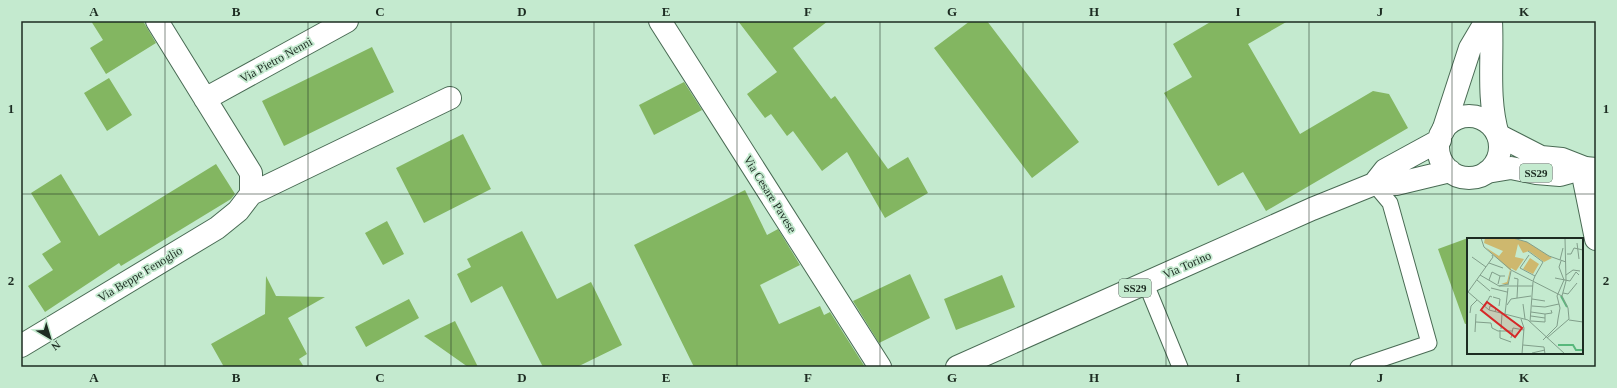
<svg xmlns="http://www.w3.org/2000/svg" width="1617" height="388" font-family="Georgia,serif">
	<rect width="100%" height="100%" fill="#c4eacf"/>
	<!-- building -->
	<path fill="#83b661" d="M91,21h52l13,22 -50,31 -16,-26 13,-8z
		M738,21h90l-35,27 38,51 4,-3 53,73 20,-12 20,36 -43,25 -38,-66 -25,19 -29,-40 -6,5 -16,-22 -6,4 -18,-24 30,-22z
		M970,21h17l92,121 -47,36 -98,-130z
		M1212,21h76l-40,23 52,90 73,-43 16,3 19,34 -142,83 -23,-39 -25,14 -54,-93 28,-16 -19,-33z
		M372,47l22,45 -110,54 -22,-45z
		M109,78l23,37 -25,16 -23,-38z
		M684,82l18,28 -48,25 -15,-30z
		M463,134l28,55 -67,34 -28,-55z
		M216,164l19,30 -4,5 -110,67 -2,-3 -74,49 -17,-26 25,-16 -11,-16 19,-12 -30,-49 30,-19 38,62z
		M745,190l22,45 11,-6 22,36 -40,20 19,39 41,-18 4,9 6,-3 35,55h-171l-60,-122z
		M387,221l17,33 -21,11 -18,-32z
		M522,231l35,68 34,-17 31,63 -45,22h-34l-41,-81 -31,17 -14,-29 14,-7 -4,-8z
		M1468,238v85l-3,1 -27,-75z
		M910,274l20,44 -51,25 -26,-42z
		M1002,275l13,32 -59,23 -12,-31z
		M266,276l10,20 49,1 -37,21 19,36 -8,5 5,8h-80l-13,-23 54,-30z
		M409,299l10,19 -53,29 -11,-20z
		M455,321l23,46h-10l-44,-31z"/>
	<g fill="none" stroke-linecap="round" stroke-linejoin="round">
		<defs>
			<path id="lane" d="M1146,284l34,83
				M1358,367l71,-24 -39,-140 -16,-19"/>
			<path id="street" d="M660,21l220,346
				M1491,21c2,38 -4,77 7,114
				M205,99l142,-78
				M1443,131l27,-83 16,-27
				M1585,168l-1,12 12,59
				M251,194l199,-96
				M21,346l196,-118 21,-17 13,-17v-21l-94,-152"/>
			<path id="primary" d="M1438 147a31 31 0 1 1 62 0a31 31 0 1 1-62 0Z
				M1498,135l43,22 21,2 23,9 11,1
				M1487,172l24,-4 25,5 24,2 25,-7
				M1374,184l11,-14 55,-30
				M957,367l355,-158 62,-25h22l54,-13"/>
		</defs>
		<!-- lane casing -->
		<use href="#lane" stroke="#496b54" stroke-width="17"/>
		<!-- street casing -->
		<use href="#street" stroke="#496b54" stroke-width="24"/>
		<!-- primary casing -->
		<use href="#primary" stroke="#496b54" stroke-width="24"/>
		<!-- lane -->
		<use href="#lane" stroke="#fff" stroke-width="15"/>
		<!-- street -->
		<use href="#street" stroke="#fff" stroke-width="22"/>
		<!-- primary -->
		<use href="#primary" stroke="#fff" stroke-width="22"/>
	</g>
	<!-- grid -->
	<path fill="none" stroke="#1d2c22" stroke-width="1" stroke-opacity="0.55" d="M165,21v346M308,21v346M451,21v346M594,21v346M737,21v346M880,21v346M1023,21v346M1166,21v346M1309,21v346M1452,21v346M21,194h1575"/>
	<g text-anchor="middle" stroke-width="3.5" stroke-linejoin="round" paint-order="stroke">
		<!-- shield labels -->
		<g fill="#c4eacf" stroke="#4f6556" stroke-width="1">
			<rect x="1520" y="164" width="32" height="18" rx="3"/>
			<rect x="1119" y="279" width="32" height="18" rx="3"/>
		</g>
		<g font-size="11" font-weight="bold" fill="#1d2c22">
			<text x="1536" y="177">SS29</text>
			<text x="1135" y="292">SS29</text>
		</g>
		<!-- street labels -->
		<g font-size="12" fill="#1d2c22" stroke="#c4eacf">
			<text transform="translate(276 60) rotate(-29)" y="4">Via Pietro Nenni</text>
			<text transform="translate(770 194) rotate(58)" y="4">Via Cesare Pavese</text>
			<text transform="translate(1187 265) rotate(-24)" y="4">Via Torino</text>
			<text transform="translate(140 274) rotate(-31)" y="4">Via Beppe Fenoglio</text>
		</g>
	</g>
	<!-- overview -->
	<g transform="translate(1467 238)">
		<rect width="116" height="116" fill="#c4eacf"/>
		<path d="M18,0h27l15,4 25,16 -8,4 -15,-11 -6,2 -5,-9 -3,13 9,2 -8,12 -5,-3 -3,16h-7l6,-2 3,-12 -25,-23 14,9 4,-5 -19,-8zM63,20l9,6 -6,10 -10,-5z" fill="#ceb86e"/>
		<path fill="none" stroke="#58b87c" stroke-width="2" d="M94,58l6,11M91,107h15l3,5h7"/>
		<path fill="none" stroke="#819e8a" stroke-width="1" d="M14,0l3,9 27,23 51,26M46,0l14,4 22,14 17,6M110,5l2,16M61,13l15,11 -8,14M100,16h4l3,-6 9,2M62,17l-9,13 15,8 -2,5M5,19l14,10M93,22l3,-12M22,25l14,5M13,37l19,11 9,-2M99,37l7,-5 7,1M47,40l4,1 -1,19M88,40l15,3 6,-9 3,3M10,42l13,11M22,42l3,-8 8,4M31,46l2,-8h5M41,47l3,-14M32,48h34M24,50l16,4M0,53l22,19 39,10 37,34M1,54l25,-35 -1,-2M96,55l5,1 9,-11M26,59l7,2 -1,7M65,61l13,2M56,66l2,15M40,67l4,-6 20,-3M18,68l5,-10 2,1M65,68l13,1 14,-3M22,72l1,-4 6,2 -1,4M64,74l14,2M3,75l1,-7 6,-6M38,76l3,-26M64,78l14,2M54,81l3,9 -2,26M102,82l14,2M64,83l14,1v-8l7,-1 -1,-3M9,84l15,1 1,5 6,3h14M63,84l3,-40M34,91l1,-15M33,92v8l11,4M8,94l1,-18M44,100l2,-10 11,2M80,100l22,-19 -1,-11 -6,-12 4,-15 -1,-43M76,102l14,-14 1,-7 2,-11 -3,-12 7,-16 -5,-13 2,-6M56,107l21,2 1,7M65,115l13,-3"/>
		<path fill="#d62828" fill-opacity="0.15" stroke="#d62828" stroke-width="2" d="M20,64l35,26 -7,9 -34,-27z"/>
		<rect width="116" height="116" fill="none" stroke="#1d2c22" stroke-width="2"/>
	</g>
	<!-- border -->
	<rect width="1617" height="388" fill="none" stroke="#c4eacf" stroke-width="44"/>
	<!-- north arrow -->
	<g transform="translate(50 338) rotate(142)" stroke="#c4eacf" stroke-width="3" paint-order="stroke">
	<path d="M0-3L7 15L0 10L-7 15Z" fill="#1d2c22"/>
	<text y="-6" font-size="11" font-weight="bold" text-anchor="middle" fill="#1d2c22">N</text>
	</g>
	<rect x="22" y="22" width="1573" height="344" fill="none" stroke="#1d2c22" stroke-width="1.5"/>
	<g font-size="13" text-anchor="middle" font-weight="bold" fill="#1d2c22">
		<text x="94" y="16">A</text>
		<text x="236" y="16">B</text>
		<text x="380" y="16">C</text>
		<text x="522" y="16">D</text>
		<text x="666" y="16">E</text>
		<text x="808" y="16">F</text>
		<text x="952" y="16">G</text>
		<text x="1094" y="16">H</text>
		<text x="1238" y="16">I</text>
		<text x="1380" y="16">J</text>
		<text x="1524" y="16">K</text>
		<text x="11" y="113">1</text>
		<text x="1606" y="113">1</text>
		<text x="11" y="285">2</text>
		<text x="1606" y="285">2</text>
		<text x="94" y="382">A</text>
		<text x="236" y="382">B</text>
		<text x="380" y="382">C</text>
		<text x="522" y="382">D</text>
		<text x="666" y="382">E</text>
		<text x="808" y="382">F</text>
		<text x="952" y="382">G</text>
		<text x="1094" y="382">H</text>
		<text x="1238" y="382">I</text>
		<text x="1380" y="382">J</text>
		<text x="1524" y="382">K</text>
	</g>
</svg>
